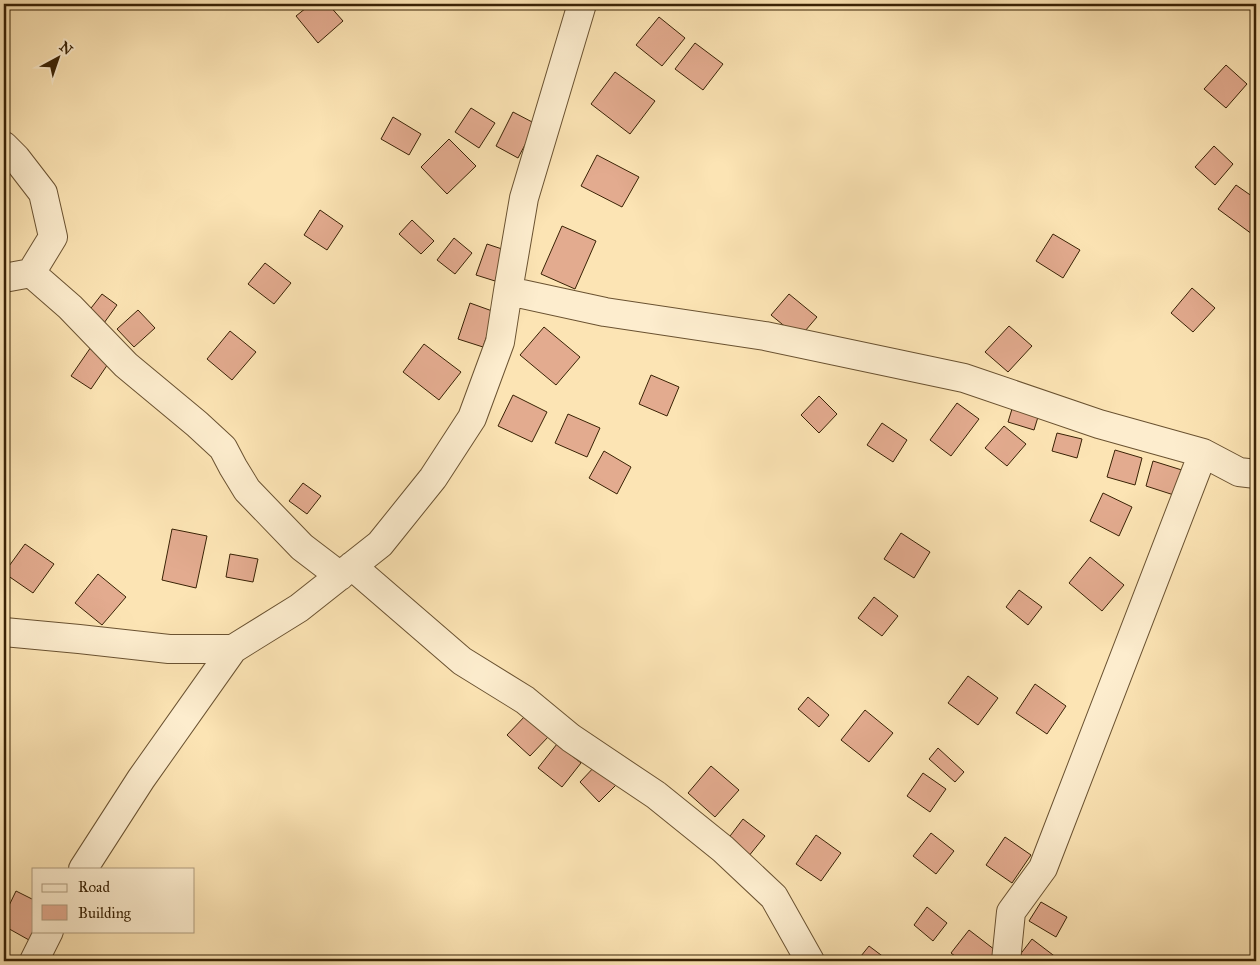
<svg xmlns="http://www.w3.org/2000/svg" width="1260" height="965" font-family="'IM FELL Great Primer',serif">
	<rect width="100%" height="100%" fill="#fce4b4"/>
	<filter id="stains"><feTurbulence type="fractalNoise" baseFrequency=".004" numOctaves="4"/><feColorMatrix values="0 0 0 0 .2 0 0 0 0 .09 0 0 0 0 .02 0 0 0 .5 -.17"/></filter>
	<radialGradient id="worn" r=".72"><stop offset=".6" stop-color="#630" stop-opacity="0"/><stop offset="1" stop-color="#630" stop-opacity=".3"/></radialGradient>
	<!-- building -->
	<path fill="#e3ab8f" stroke="#392205" d="M311,4h17l15,17 -25,22 -22,-27z
		M659,17l26,21 -23,28 -26,-21z
		M695,43l28,21 -20,26 -28,-21z
		M1226,65l21,19 -21,24 -22,-19z
		M615,72l40,29 -25,33 -39,-30z
		M471,108l24,15 -16,25 -24,-16z
		M513,112l23,12 -18,34 -22,-12z
		M393,117l28,17 -12,21 -28,-16z
		M449,139l27,27 -29,28 -26,-27z
		M1214,146l19,18 -18,21 -20,-18z
		M597,155l42,22 -17,30 -41,-21z
		M1236,185l20,14v38l-38,-28z
		M320,210l23,16 -16,24 -23,-15z
		M412,220l22,21 -13,13 -22,-20z
		M562,226l34,15 -21,48 -34,-15z
		M1053,234l27,16 -17,28 -27,-17z
		M454,238l18,15 -17,21 -18,-14z
		M487,244l18,6 -10,31 -19,-6z
		M265,263l26,20 -17,21 -26,-20z
		M1192,288l23,20 -22,24 -22,-19z
		M102,294l15,11 -13,18 -16,-11z
		M789,294l28,23 -18,21 -28,-23z
		M470,303l25,9 -12,35 -25,-8z
		M138,310l17,18 -21,19 -17,-18z
		M1009,326l23,20 -24,26 -23,-20z
		M544,327l36,30 -24,28 -36,-30z
		M230,331l26,21 -24,28 -25,-21z
		M424,344l37,28 -22,28 -36,-28z
		M91,347l19,14 -19,28 -20,-13z
		M651,375l28,12 -12,29 -28,-12z
		M513,395l34,17 -15,30 -34,-16z
		M819,396l18,18 -18,19 -18,-18z
		M957,403l22,16 -28,37 -21,-16z
		M1012,409l26,8 -4,13 -26,-8z
		M568,414l32,14 -13,29 -32,-14z
		M882,423l25,17 -14,22 -26,-17z
		M1004,426l22,18 -19,22 -22,-18z
		M1057,433l25,6 -5,19 -25,-7z
		M1115,450l27,8 -7,27 -28,-8z
		M604,451l27,16 -14,27 -28,-16z
		M1153,461l32,10 -8,25 -31,-10z
		M303,483l18,13 -14,18 -18,-13z
		M1103,493l29,14 -13,29 -29,-15z
		M172,529l35,7 -11,52 -34,-8z
		M901,533l29,19 -16,26 -30,-19z
		M25,544l29,20 -21,29 -29,-20z
		M230,554l28,5 -5,23 -27,-5z
		M1090,557l34,28 -22,26 -33,-28z
		M98,574l28,23 -24,28 -27,-22z
		M1019,590l23,17 -14,18 -22,-18z
		M874,597l24,19 -16,20 -24,-18z
		M968,676l30,22 -20,27 -30,-22z
		M1035,684l31,22 -19,28 -31,-21z
		M808,697l21,18 -10,12 -21,-18z
		M865,710l28,23 -24,29 -28,-22z
		M526,715l23,21 -19,20 -23,-21z
		M557,744l24,19 -19,24 -24,-19z
		M938,748l26,24 -9,10 -26,-23z
		M597,764l20,20 -18,18 -19,-20z
		M711,766l28,24 -24,27 -27,-24z
		M923,773l23,16 -16,23 -23,-16z
		M743,819l22,17 -17,21 -21,-17z
		M931,833l23,18 -18,23 -23,-18z
		M816,835l25,18 -20,28 -25,-17z
		M1005,837l26,18 -19,28 -26,-18z
		M16,891l18,9v30l-5,10 -25,-14v-10z
		M1041,902l26,15 -11,20 -27,-16z
		M927,907l20,16 -14,18 -19,-16z
		M969,930l30,23 -6,8h-32l-10,-8z
		M1032,939l25,19 -2,3 -39,-1z
		M869,946l20,15h-32z"/>
	<g fill="none" stroke-linecap="round" stroke-linejoin="round">
		<defs>
			<path id="minor" d="M4,146l12,12 27,35 10,44 -22,36 -27,5
				M31,273l39,34 56,58 71,59 26,24 10,19 14,23 55,57 38,29
				M508,291l16,-93 58,-194
				M352,566l110,95 63,39 46,38 85,57 67,54 51,48 36,64
				M4,632l75,7 90,10h64l66,-41 81,-64 53,-66 39,-60 28,-76 8,-51 97,21 160,24 199,42 135,46 104,29 36,19 17,2
				M83,869l58,-90 92,-130
				M34,961l15,-30
				M1006,961l5,-49 32,-44 160,-415"/>
		</defs>
		<!-- minor casing -->
		<use href="#minor" stroke="#6a5231" stroke-width="30"/>
		<!-- minor -->
		<use href="#minor" stroke="#fdedce" stroke-width="28"/>
	</g>
	<!-- margin -->
	<rect width="1260" height="965" fill="none" stroke="#fce4b4" stroke-width="20"/>
	<rect x="5" y="5" width="1250" height="955" fill="none" stroke="#392205" stroke-width="2.5"/>
	<rect x="10" y="10" width="1240" height="945" fill="none" stroke="#392205"/>
	<!-- legend -->
	<rect x="32" y="868" width="162" height="65" fill="#fdedce" stroke="#af9c7e"/>
	<rect x="42" y="884" width="25" height="8" fill="#fdedce" stroke="#af9c7e"/>
	<text x="78" y="892" font-size="15" fill="#392205">Road</text>
	<rect x="42" y="905" width="25" height="15" fill="#e3ab8f" stroke="#af9c7e"/>
	<text x="78" y="918" font-size="15" fill="#392205">Building</text>
	<!-- north arrow -->
	<g transform="translate(58 58) rotate(40)" stroke="#fdedce" stroke-width="4" paint-order="stroke">
	<path d="M0-4L9 19L0 12L-9 19Z" fill="#392205"/>
	<text y="-8" font-size="14" font-weight="bold" text-anchor="middle" fill="#392205">N</text>
	</g>
	<rect width="100%" height="100%" filter="url(#stains)"/>
	<rect width="100%" height="100%" fill="url(#worn)"/>
</svg>
